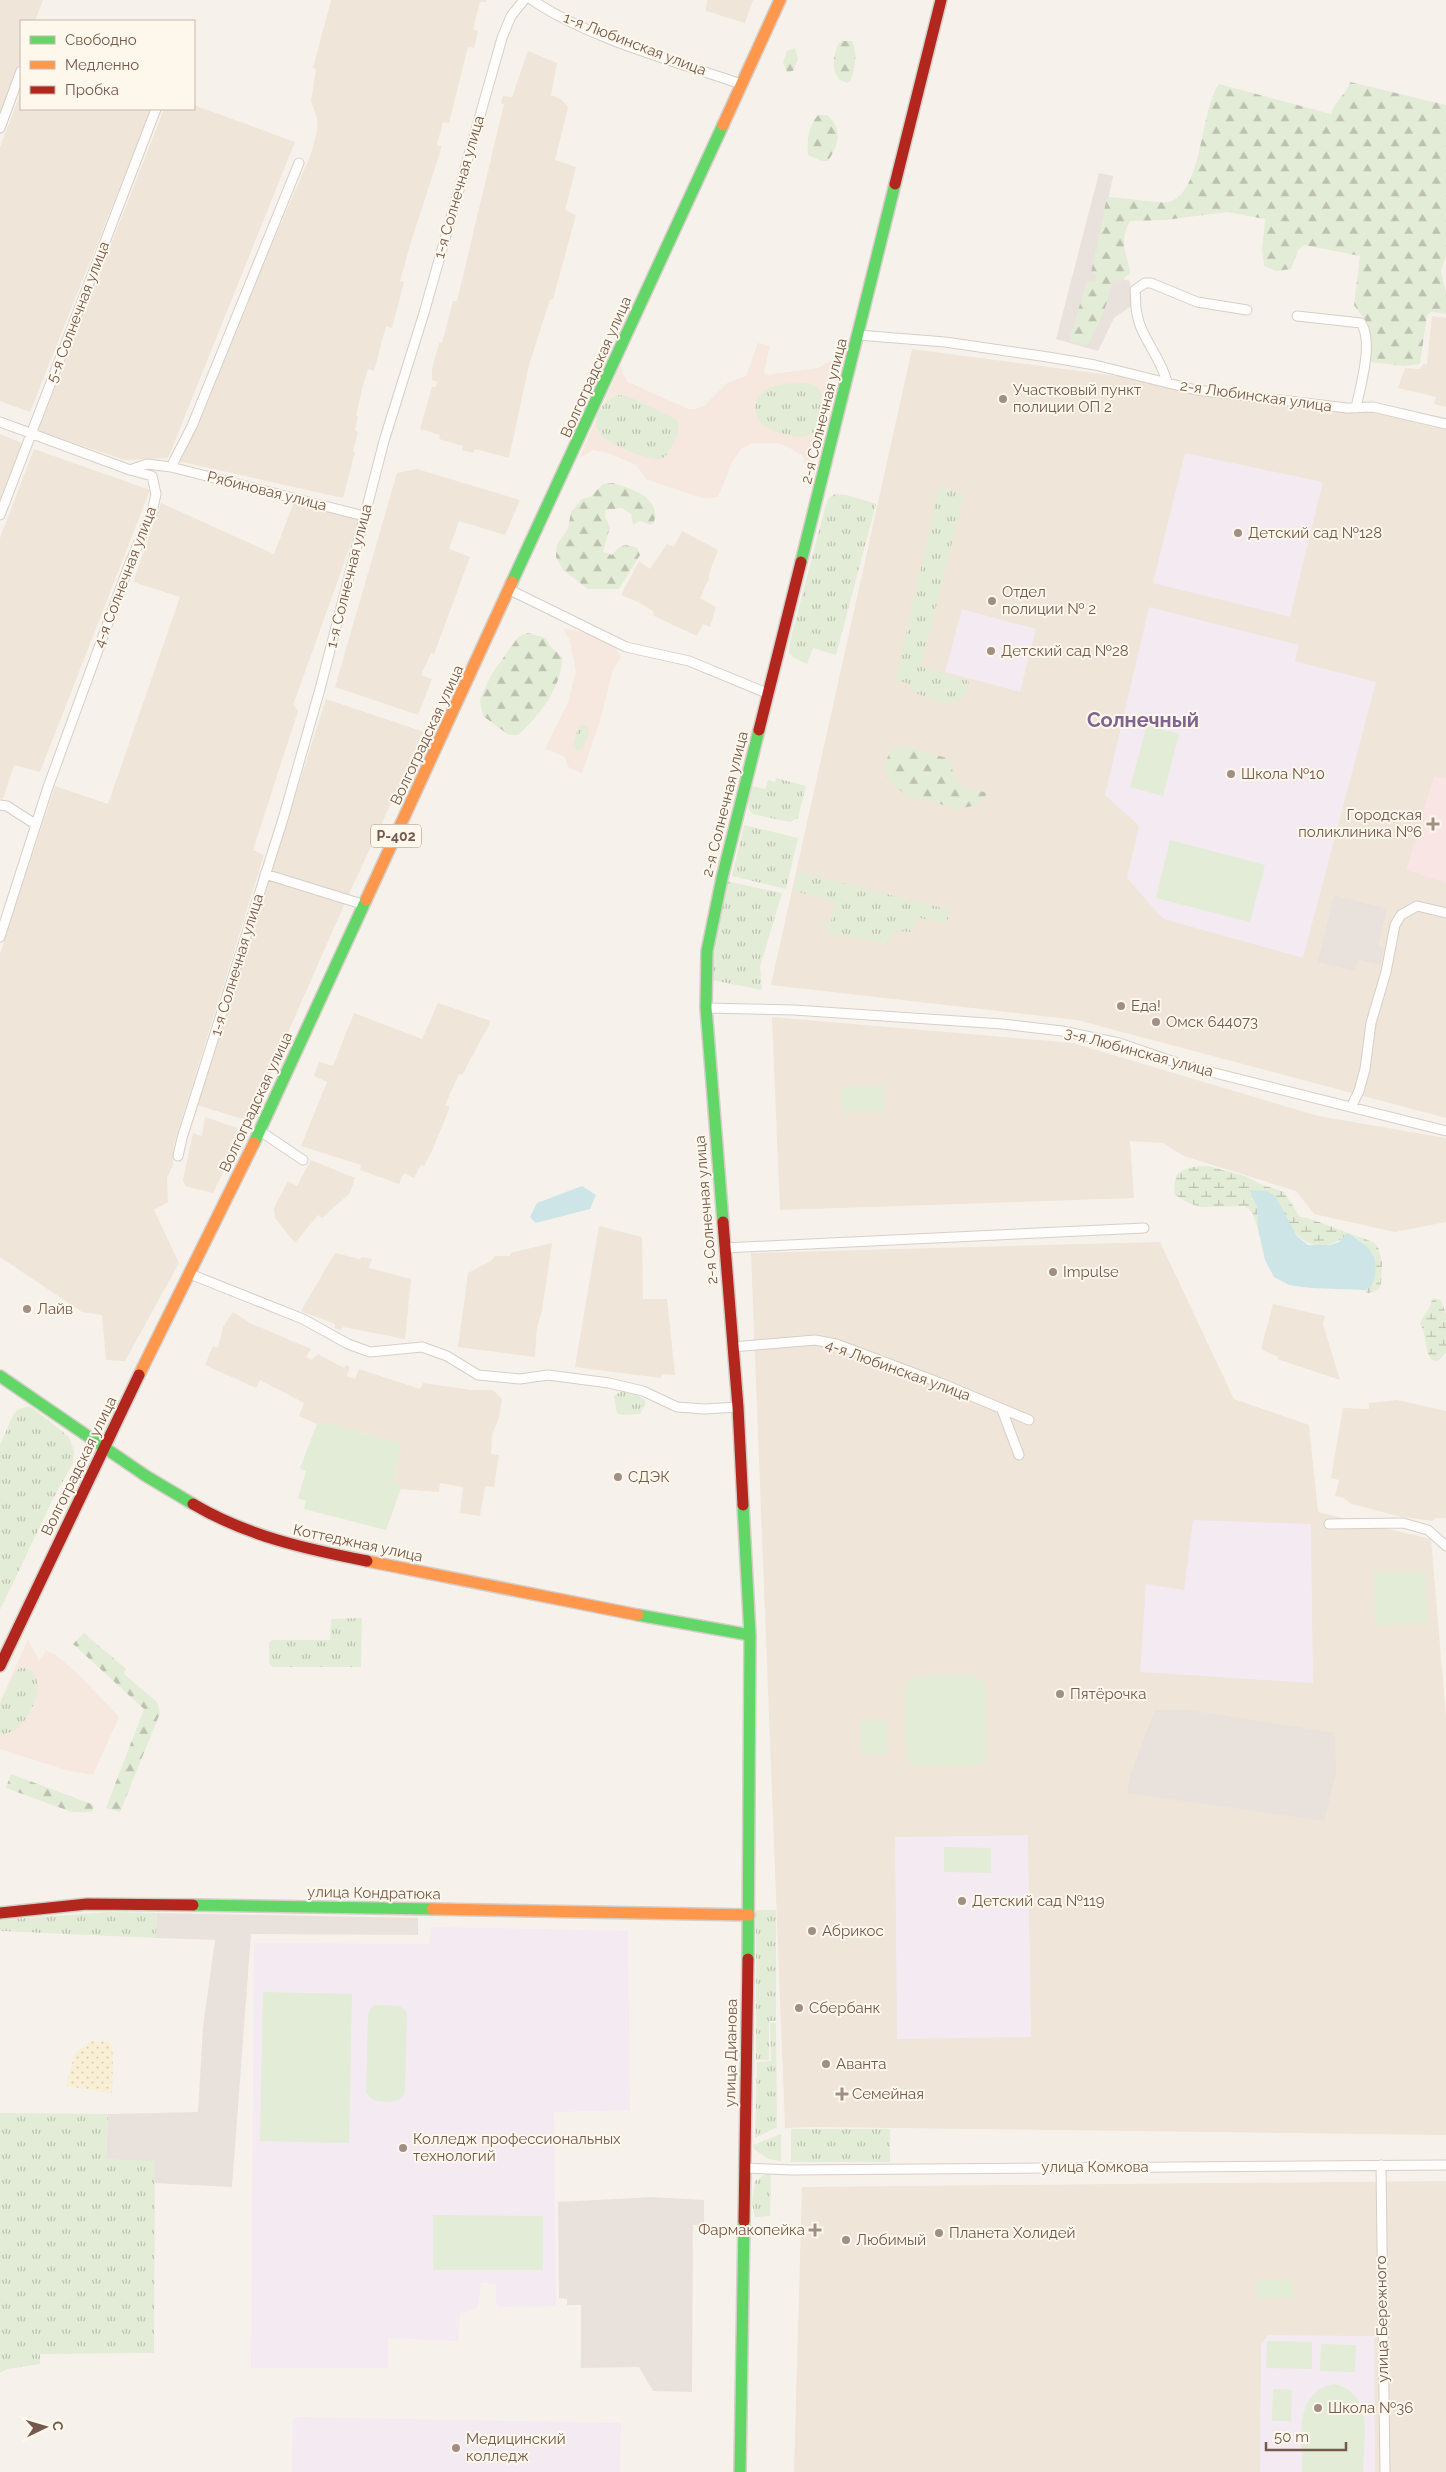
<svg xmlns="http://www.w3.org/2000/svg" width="1446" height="2472" font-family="Raleway,sans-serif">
	<defs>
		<pattern id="grass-tufts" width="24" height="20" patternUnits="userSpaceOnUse" patternTransform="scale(1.25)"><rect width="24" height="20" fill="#e3ecd6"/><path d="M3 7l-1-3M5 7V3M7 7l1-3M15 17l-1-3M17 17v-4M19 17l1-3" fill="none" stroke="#bdc2b0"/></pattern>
		<pattern id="forest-firs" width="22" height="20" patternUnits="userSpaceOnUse" patternTransform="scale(1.25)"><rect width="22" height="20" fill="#e3ecd6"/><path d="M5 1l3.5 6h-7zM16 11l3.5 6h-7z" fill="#bdc2b0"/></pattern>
		<pattern id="wetland-marsh" width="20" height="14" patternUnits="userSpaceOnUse" patternTransform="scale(1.25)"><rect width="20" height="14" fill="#e3ecd6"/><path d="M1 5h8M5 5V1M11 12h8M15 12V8" fill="none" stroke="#bdc2b0"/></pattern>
		<pattern id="sand-dots" width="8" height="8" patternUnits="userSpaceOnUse" patternTransform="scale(1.25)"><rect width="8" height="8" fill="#f8efd4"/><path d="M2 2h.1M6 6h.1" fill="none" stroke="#d8cfb8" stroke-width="1.8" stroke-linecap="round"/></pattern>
	</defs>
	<rect width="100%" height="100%" fill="#f6f2eb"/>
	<!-- residential -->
	<path fill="#efe5d9" d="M0,0h43l-8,21h-14v38l-21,58z
		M331,0h156l-1,2h-6l-7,27 5,2 -4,17 -6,-1 -19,76 -6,-1 -6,23 5,1 -31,96 -11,39 4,1 -12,46 -6,-2 -12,45 -6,-2 -6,20 -6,27 2,1 -3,13 3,2 -5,19 2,1 -12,46 -165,-37 133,-307 6,-23v-13l-6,-17 5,-32 -3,-1z
		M707,0h46l-8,23 -39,-12z
		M528,51l29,12 -6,32 10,4 7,8 -13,53 21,7 -11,43 11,5 -23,84 -3,1 -21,65 -20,93 -34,-9 -2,4 -11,-3 1,-4 -24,-7 1,-4 -20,-6 12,-42h4l1,-5 -5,-2v-11l7,-26h3l11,-42h4l47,-197 -3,-1 2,-7 9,1z
		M21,92v17h130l-121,303 -30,-11v-254z
		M194,105l101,37 -127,316 -43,2 -87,-29 126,-322h30z
		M1432,316l14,2v89l-12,-3 2,-7 -38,-9 7,-20 15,1 3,-5h4z
		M912,349l456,60 78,17v692l-369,-98 -306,-35z
		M0,434l24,10 -24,62z
		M34,449l116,41 -110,282 -26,-7 -11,34 -3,-1v-260z
		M417,469l103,31 -15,35 -46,-14 -10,28 21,8 -36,97 -3,-1 -10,22 11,4 -14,36 -83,-28 62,-214z
		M294,502l66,17 -67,186 5,6 -45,139 11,5 -90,289 -1,22 -6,11 1,25 -14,8 25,53 -54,98 -19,-1 -4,-45 -20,-3 -82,-55v-303l55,-168 53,18 72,-207 -47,-15 28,-79 113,51z
		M682,531l36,19 -9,24v5l-9,19 16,9 -6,20 -7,-3 -6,12 -43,-20 -1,-5 -15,-9 -17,-7 18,-34 11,8 17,-25 7,3z
		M326,699l98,33 -76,164 -77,-24z
		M269,878l76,25 -96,218 -52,-16z
		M438,1003l53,18 -29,54 -3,-1 -14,31 5,2 -18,44 -8,15 -3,-1 -7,13 -10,-5 -5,11 -39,-14 1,-5 -60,-19 26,-64 -13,-6 5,-14 14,4 21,-53 68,26z
		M772,1017l301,26 245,73 128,22v84l-51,10 -81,-18 -18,-23 -112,-35 -21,-13 -33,-2 4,57 -354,12z
		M205,1117l39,13 -31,63 -28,-7 -2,-6 10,-47 9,3z
		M311,1160l44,18 -5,15 -28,25 -4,-3 -23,28 -20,-25 -1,-10 14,-27 9,5z
		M599,1226l43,11 1,62h24l8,76 -13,-1 -1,4 -86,-11z
		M1160,1242l74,157 75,26 9,87 113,27 15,178v418l-630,-8 -31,1 -34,-875z
		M552,1243l-10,68 -5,16 -2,30 -77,-10 10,-74 23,-12 4,-5h15v-3z
		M335,1253l25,6 2,-2 10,2 -3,9 42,11 -6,60 -62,-12 -2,3 -7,-2 1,-4 -34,-13z
		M1273,1304l52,12 -2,8 17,56 -63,-21 1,-2 -17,-8z
		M233,1312l17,11 61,26 -5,8 5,3 7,-6 26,14 2,-3 4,2 -3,9 8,3 4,-10 61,20 3,-6 48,7h22l9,9 -3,18 -7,18 -1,19 8,1 -5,32 -9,-1 -5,30 -20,-3 3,-26 -23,-4 -1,9 -38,-3 1,-3 -8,-3 6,-40 -69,-19h-14l-18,-8 5,-13 -44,-23 -4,8 -51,-23 8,-19 5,2 5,-21z
		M1397,1400l49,11v107h-10l-3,3 -31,-4 -51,-13 -7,-6 -9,-2 4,-16 -8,-2 12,-70 26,1v-6z
		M1446,2181v291h-652l8,-285z"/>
	<!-- commercial -->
	<path fill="#f6e7df" d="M758,343l12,3 -6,25 2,4 52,-7 18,-10 -28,112 -6,-15 -14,-8 -12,-4h-24l-10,5 -10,14 -14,35 -16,1 -56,-19 -10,-14 -28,-12 -15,-3 -14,8 42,-94 2,10 5,8 60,27h7l9,-3 23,-23 19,-7z
		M563,628l23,5 27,11 8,13 -8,13 -14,54 -17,49 -13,-5 -4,-11 -20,-8 23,-46 8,-31 -6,-31z
		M28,1639l11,22 7,-10 9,3 24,21 40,42 -26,58 -27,-5 -66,-21v-47z"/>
	<!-- industrial -->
	<path fill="#e9e2dc" d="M1099,173l14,3 -19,95 36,10 3,24 -19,13 -16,33 -42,-12z
		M1334,895l53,14 -9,37 6,2 -4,17 -22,-6 -3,12 -37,-9z
		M1155,1710h34l146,23 1,40 -12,48 -197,-28 4,-20z
		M157,1913l261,5v17l-167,-1 -19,253 -79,-4 -47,-24 2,-45 90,-2 5,-85 12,-87 -59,-2z
		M652,2197l52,3v25h-11l-1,167 -39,-1 -14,-24 -58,1v-63h-14v-6l-8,-1 -1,-96z"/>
	<!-- education -->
	<path fill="#f3eaf2" d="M1185,453l138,29 -33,135 -137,-34z
		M1149,607l150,38 -4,16 81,21 -73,276 -140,-39 -36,-41 12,-52 -34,-31z
		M962,609l74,20 -16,63 -75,-20z
		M1193,1520l118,4 2,159 -173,-11 6,-88 38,6z
		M1028,1835l3,202 -134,2 -2,-202z
		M431,1927l197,4 2,179 -76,2 2,194 -56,1 -4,-3v-20l-15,-1 -3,24 -11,5 -7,1 -2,28 -70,-3v30h-137l3,-425 175,1z
		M1268,2335l106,1 1,136h-115l1,-127z
		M293,2417l328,6 -1,49h-328z"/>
	<!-- medical -->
	<path fill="#f8e5e4" d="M1446,774v109l-40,-13 28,-94 11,2z"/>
	<!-- grass -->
	<path fill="url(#grass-tufts)" d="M804,383c5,1 11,1 14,5 8,9 5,32 -1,41 -3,5 -11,8 -17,8 -7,0 -15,-3 -23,-5 -20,-5 -31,-28 -11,-42 10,-7 26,-6 38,-7z
		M620,395l9,2 47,22c5,9 1,16 -3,25 -3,6 -6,12 -12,15 -8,3 -50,-14 -57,-21 -18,-16 -2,-39 16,-43z
		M939,487l25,7 -43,173 48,14 -3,14c-14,16 -37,3 -53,-3v-7l-17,-5z
		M835,494l12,1 29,9 -40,151 -23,-7 -6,16 -13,-6 -5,-5 1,-12 35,-133 3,-9z
		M583,725l4,2 2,7 -6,14 -7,2 -3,-3 5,-20z
		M776,778l30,8 -8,32 -8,4 -37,-8c-9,-8 -3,-19 -1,-28l13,3 3,-9 7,2z
		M744,825l54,13 -12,51 -54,-13z
		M798,872l152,38 -3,14 -31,-7 -3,15 -17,-1 -9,12 -56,-9 -5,-5 -3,-8 8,1 5,-20 -42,-11z
		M726,881l56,12 -22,74 2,23 -50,-10 3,-51z
		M622,1391l13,2 10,7v5l-5,9 -19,1 -4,-2 -3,-17z
		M30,1406l39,31 5,14 -1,12 -19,34 -54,113v-165l14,-32 5,-4z
		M362,1618l-1,49h-88l-4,-4v-20l3,-3h58l1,-21z
		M20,1668c35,-2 11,68 -20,66v-30l16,-33z
		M756,1910h20v111h-7v39h-13z
		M109,1912l48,1 -1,25 -156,-7v-11z
		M770,2023h6l1,104 -22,11 2,-76 14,-1z
		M0,2113l108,1 -2,45 49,2 -1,192 -114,1v10l-33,5 -7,4z
		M791,2129h99v33h-99z
		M781,2134v27l-13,-2 -14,-10 -1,-4z
		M766,2174h5l-1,42 -15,1 -3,-14 3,-22z"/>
	<!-- forest -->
	<path fill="url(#forest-firs)" d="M843,41h9c6,13 3,26 -1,39l-4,3 -7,-3c-10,-10 -6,-25 -2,-36z
		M795,48l3,11 -5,12 -6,1 -4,-10 4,-11z
		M1350,82l96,23v151l-5,14 5,23v21l-15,-2 -4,3 -7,49 -16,2 -34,-4 -2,-38 -14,-19 6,-49 -56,-11 -6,5 -7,19 -15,2 -12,-5 -2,-16 3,-31 -38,-7 -62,8 -35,1c-12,23 -3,30 0,52l-9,8 -9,-1c-3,24 -14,44 -24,66l-19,-5 18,-60 8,1 1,-7 -5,-2 16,-76c14,0 53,7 62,5 34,-9 31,-93 50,-118l112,30c4,-14 16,-20 19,-32z
		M818,115h9c16,13 12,30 1,46h-6l-14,-6c-1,-15 0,-28 10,-40z
		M613,483c19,6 48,14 41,39l-3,3 -11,-4 -7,4 -2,-11 -9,-6 -16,2 -1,7 5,10 -7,25 9,3c9,-10 12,-12 25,-7l3,7 -21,34h-31l-25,-19 -7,-13 1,-13 11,-15 3,-17 11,-13 8,-2 13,-13z
		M528,633l18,5 3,7 13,12c1,28 -23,60 -44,78h-9l-26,-19 -3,-15 4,-11 9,-18 26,-36z
		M905,746l45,13c6,33 9,27 38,34l-11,12 -20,4 -30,-9 -20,-3 -21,-21 -2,-10 7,-16z
		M84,1633l42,36 -2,5 33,28 3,11 -40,99 -14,-4 38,-99 -71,-65z
		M11,1774l83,31 -2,7h-20l-66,-24z"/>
	<!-- wetland -->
	<path fill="url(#wetland-marsh)" d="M1208,1166l37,10 15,8 24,8 16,25 8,1 65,24 5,5 4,15 -1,22 -3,6 -10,3 -4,-3 7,-3 -7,-44 -13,-9c-49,31 -59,-8 -84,-43h-18l8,16 1,22 -6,-17 -7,-6 -45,1 -11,-4 -14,-8c-4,-27 11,-28 33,-29z
		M1435,1298l6,2 5,15v38l-8,8 -6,-1c-9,-11 -4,-24 -12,-36 3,-9 10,-15 12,-24z"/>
	<!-- sand -->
	<path fill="url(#sand-dots)" d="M91,2041l19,1 3,13 -1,38 -46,-7 9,-33z"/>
	<!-- park -->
	<path fill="#e3ecd6" d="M1147,725l32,9 -16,62 -33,-9z
		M1170,840l95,25 -15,57 -94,-24z
		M884,1085l1,26 -43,2 -1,-26z
		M317,1424h14l69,19 -6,40 8,3 -16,44 -82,-21 2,-8 -8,-3 8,-27 -6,-3z
		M1374,1571h52l1,53 -52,1z
		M916,1676h58l9,4 2,7 2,67 -5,9 -6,2 -59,1 -9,-5 -2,-6 -1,-67 4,-9z
		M886,1720l1,34 -26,1 -1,-34z
		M944,1847l47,1v25l-47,-1z
		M263,1992l89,2 -3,149 -89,-2z
		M375,2005l25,1 7,6 -2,79c-3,14 -21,11 -32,9l-7,-7 2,-78 2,-6z
		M433,2215l110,1v54h-110z
		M1257,2280h36v18h-36z
		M1267,2341l45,1v27l-46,-1z
		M1321,2344l35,1 -1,27 -35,-1z
		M1334,2384c42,10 29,55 29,88h-61c1,-33 -10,-80 32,-88z
		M1273,2389l19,1 -1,31h-19z"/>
	<!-- water -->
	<path fill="#cde5e6" d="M582,1186l14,9 -6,14 -54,14 -6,-6 7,-14z
		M1249,1190l18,1 8,5 22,40 11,9h22l9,-3 7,-8c6,0 7,2 11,5 19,12 23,28 14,48l-7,3 -54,-2 -21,-3 -15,-8 -9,-17 -7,-31 -1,-22z"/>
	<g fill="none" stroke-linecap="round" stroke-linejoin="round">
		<defs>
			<path id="street" d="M532,0c58,39 143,61 209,84
				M0,128l21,-57
				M1297,316l64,7c13,19 -1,64 -5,85
				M858,335l87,7 103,15 47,8 101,25 151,18 26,-1 73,17
				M1167,382c-6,-25 -26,-44 -30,-68 -2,-8 -1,-17 -2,-24l10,-7h6l46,19 50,8
				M0,422l130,48
				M171,467l193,49
				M0,515l156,-406
				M510,590l116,57 63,14 80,33
				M0,805l7,1 28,18
				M265,874l100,31
				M0,937l48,-150 80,-219 24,-56 4,-18 -4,-18 -22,-6 17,-6 24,3 21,-41 107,-263
				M706,1008l88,2 208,14 60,7 57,12 64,22 263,66
				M1351,1107l8,-16 6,-22 6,-46 15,-51 9,-47 6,-10 16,-9 29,7
				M260,1131l43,29
				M178,1156l4,-18 101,-319 37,-130 64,-248 40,-128 78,-275 9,-22 13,-16
				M724,1248l420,-20
				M190,1274l113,45 45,25 22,8 52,-5 25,9 31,19 42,4 28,-4 61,8 34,8 34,16 28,2 33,-2
				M733,1347l82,-7 21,4 107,40 86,36
				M1002,1410l17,45
				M1329,1524l74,-1 25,7 18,16
				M1381,2165l4,307
				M745,2168l47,2 654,-5"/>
			<path id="fast" d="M801,562l94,-378
				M512,582l211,-457
				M254,1143l112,-243
				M723,1222l-17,-214 1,-57 15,-73 37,-148
				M0,1376l146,100 47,28
				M743,1505l7,130 -2,324
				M638,1615l112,20
				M193,1905l239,4
				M740,2472l4,-251"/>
			<path id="slow" d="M723,125l57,-125
				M366,900l146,-318
				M139,1375l115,-232
				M367,1561l271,54
				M432,1909l317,6"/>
			<path id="jam" d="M895,184l46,-184
				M759,730l42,-168
				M723,1222l15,185 5,98
				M193,1504c54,32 113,45 174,57
				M0,1666l139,-291
				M0,1913l87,-9 106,1
				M744,2221l4,-262"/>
		</defs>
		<!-- street casing -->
		<use href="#street" stroke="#d5cfc8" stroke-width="11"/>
		<!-- fast casing -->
		<use href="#fast" stroke="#d5cec8" stroke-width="14"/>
		<!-- slow casing -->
		<use href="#slow" stroke="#d5cec8" stroke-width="14"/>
		<!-- jam casing -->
		<use href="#jam" stroke="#d5cec8" stroke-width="14"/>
		<!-- street -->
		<use href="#street" stroke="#fefdfc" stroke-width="9"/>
		<!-- fast -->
		<use href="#fast" stroke="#63d668" stroke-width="11"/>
		<!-- slow -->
		<use href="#slow" stroke="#ff974d" stroke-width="11"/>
		<!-- jam -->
		<use href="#jam" stroke="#b3261e" stroke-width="11"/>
	</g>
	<!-- markers -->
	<g fill="#a28f84" stroke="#fef7ec" stroke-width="2">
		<circle cx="1003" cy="399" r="5"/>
		<circle cx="1238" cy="533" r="5"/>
		<circle cx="992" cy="601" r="5"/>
		<circle cx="991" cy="651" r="5"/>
		<circle cx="1231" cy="774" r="5"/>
		<path d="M1430.5 816.5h5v5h5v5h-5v5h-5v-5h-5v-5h5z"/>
		<circle cx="1121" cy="1006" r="5"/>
		<circle cx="1156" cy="1022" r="5"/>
		<circle cx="1053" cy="1272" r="5"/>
		<circle cx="27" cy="1309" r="5"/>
		<circle cx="618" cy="1477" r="5"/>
		<circle cx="1060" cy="1694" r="5"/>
		<circle cx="962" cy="1901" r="5"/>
		<circle cx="812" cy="1931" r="5"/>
		<circle cx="799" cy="2008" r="5"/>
		<circle cx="826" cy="2064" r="5"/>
		<path d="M839.5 2086.5h5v5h5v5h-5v5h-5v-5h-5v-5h5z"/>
		<circle cx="403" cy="2148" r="5"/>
		<path d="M812.5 2222.5h5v5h5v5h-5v5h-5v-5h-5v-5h5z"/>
		<circle cx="939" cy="2233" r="5"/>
		<circle cx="846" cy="2240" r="5"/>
		<circle cx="1318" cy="2408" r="5"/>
		<circle cx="456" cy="2448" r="5"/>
	</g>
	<g text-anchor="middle" stroke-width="4" stroke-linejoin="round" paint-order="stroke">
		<!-- shield labels -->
		<rect fill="#fef7ec" stroke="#9d897c" stroke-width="1" x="371" y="824.5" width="50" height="23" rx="4"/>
		<g font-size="14" font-weight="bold" fill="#745a4c">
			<text x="396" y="841">Р-402</text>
		</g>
		<!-- street labels -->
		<g font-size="15" fill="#745a4c" stroke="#fef7ec">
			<text transform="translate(635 44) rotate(21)" y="5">1-я Любинская улица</text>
			<text transform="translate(459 187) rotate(-74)" y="5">1-я Солнечная улица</text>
			<text transform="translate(78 312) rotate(-69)" y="5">5-я Солнечная улица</text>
			<text transform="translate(596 367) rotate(-66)" y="5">Волгоградская улица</text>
			<text transform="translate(1256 396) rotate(8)" y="5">2-я Любинская улица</text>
			<text transform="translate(824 411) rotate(-76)" y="5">2-я Солнечная улица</text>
			<text transform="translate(267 491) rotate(14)" y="5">Рябиновая улица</text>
			<text transform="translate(349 576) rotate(-76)" y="5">1-я Солнечная улица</text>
			<text transform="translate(125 577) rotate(-69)" y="5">4-я Солнечная улица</text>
			<text transform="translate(427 735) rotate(-65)" y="5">Волгоградская улица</text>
			<text transform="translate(725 804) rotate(-76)" y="5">2-я Солнечная улица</text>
			<text transform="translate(237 965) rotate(-73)" y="5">1-я Солнечная улица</text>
			<text transform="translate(1139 1052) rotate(15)" y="5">3-я Любинская улица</text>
			<text transform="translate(256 1102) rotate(-65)" y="5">Волгоградская улица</text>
			<text transform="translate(706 1210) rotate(-95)" y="5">2-я Солнечная улица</text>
			<text transform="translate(898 1370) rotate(20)" y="5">4-я Любинская улица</text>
			<text transform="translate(79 1466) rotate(-64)" y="5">Волгоградская улица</text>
			<text transform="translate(358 1543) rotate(12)" y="5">Коттеджная улица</text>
			<text transform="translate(374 1893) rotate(1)" y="5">улица Кондратюка</text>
			<text transform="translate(731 2053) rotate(-89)" y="5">улица Дианова</text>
			<text x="1095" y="2172">улица Комкова</text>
			<text transform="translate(1382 2319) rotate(-91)" y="5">улица Бережного</text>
		</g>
		<!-- poi labels -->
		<g font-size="15" fill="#745a4c" stroke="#fef7ec" text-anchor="start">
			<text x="1013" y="395">Участковый пункт<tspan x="1013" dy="17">полиции ОП 2</tspan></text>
			<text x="1248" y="538">Детский сад №128</text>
			<text x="1002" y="597">Отдел<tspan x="1002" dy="17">полиции № 2</tspan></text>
			<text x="1001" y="656">Детский сад №28</text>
			<text x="1241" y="779">Школа №10</text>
			<text x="1422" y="820" text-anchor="end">Городская<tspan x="1422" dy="17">поликлиника №6</tspan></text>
			<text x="1131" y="1011">Еда!</text>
			<text x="1166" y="1027">Омск 644073</text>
			<text x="1063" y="1277">Impulse</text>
			<text x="37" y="1314">Лайв</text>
			<text x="628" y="1482">СДЭК</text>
			<text x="1070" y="1699">Пятёрочка</text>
			<text x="972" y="1906">Детский сад №119</text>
			<text x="822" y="1936">Абрикос</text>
			<text x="809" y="2013">Сбербанк</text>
			<text x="836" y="2069">Аванта</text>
			<text x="852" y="2099">Семейная</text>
			<text x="413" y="2144">Колледж профессиональных<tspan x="413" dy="17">технологий</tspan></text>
			<text x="805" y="2235" text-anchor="end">Фармакопейка</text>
			<text x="949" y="2238">Планета Холидей</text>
			<text x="856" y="2245">Любимый</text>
			<text x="1328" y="2413">Школа №36</text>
			<text x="466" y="2444">Медицинский<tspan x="466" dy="17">колледж</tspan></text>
		</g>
		<!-- district labels -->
		<g font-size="20" font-weight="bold" fill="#806490" stroke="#fef7ec">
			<text x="1143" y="727">Солнечный</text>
		</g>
	</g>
	<!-- legend -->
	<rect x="20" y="20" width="175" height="90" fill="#fef7ec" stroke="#c7b8ac"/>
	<rect x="30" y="36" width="25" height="8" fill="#63d668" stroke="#c7b8ac"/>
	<text x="65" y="45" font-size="15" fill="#745a4c">Свободно</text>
	<rect x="30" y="61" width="25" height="8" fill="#ff974d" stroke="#c7b8ac"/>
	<text x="65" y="70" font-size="15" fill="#745a4c">Медленно</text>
	<rect x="30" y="86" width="25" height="8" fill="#b3261e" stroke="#c7b8ac"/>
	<text x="65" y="95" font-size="15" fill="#745a4c">Пробка</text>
	<!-- north arrow -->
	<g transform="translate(45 2427) rotate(85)" stroke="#fef7ec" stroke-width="4" paint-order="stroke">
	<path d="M0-4L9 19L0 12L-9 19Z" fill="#745a4c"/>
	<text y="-8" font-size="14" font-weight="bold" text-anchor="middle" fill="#745a4c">С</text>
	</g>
	<!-- scale -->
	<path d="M1266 2442v8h80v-8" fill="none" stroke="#745a4c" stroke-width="2.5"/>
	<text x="1274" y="2442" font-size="15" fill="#745a4c" stroke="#fef7ec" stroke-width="4" paint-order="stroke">50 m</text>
</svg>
